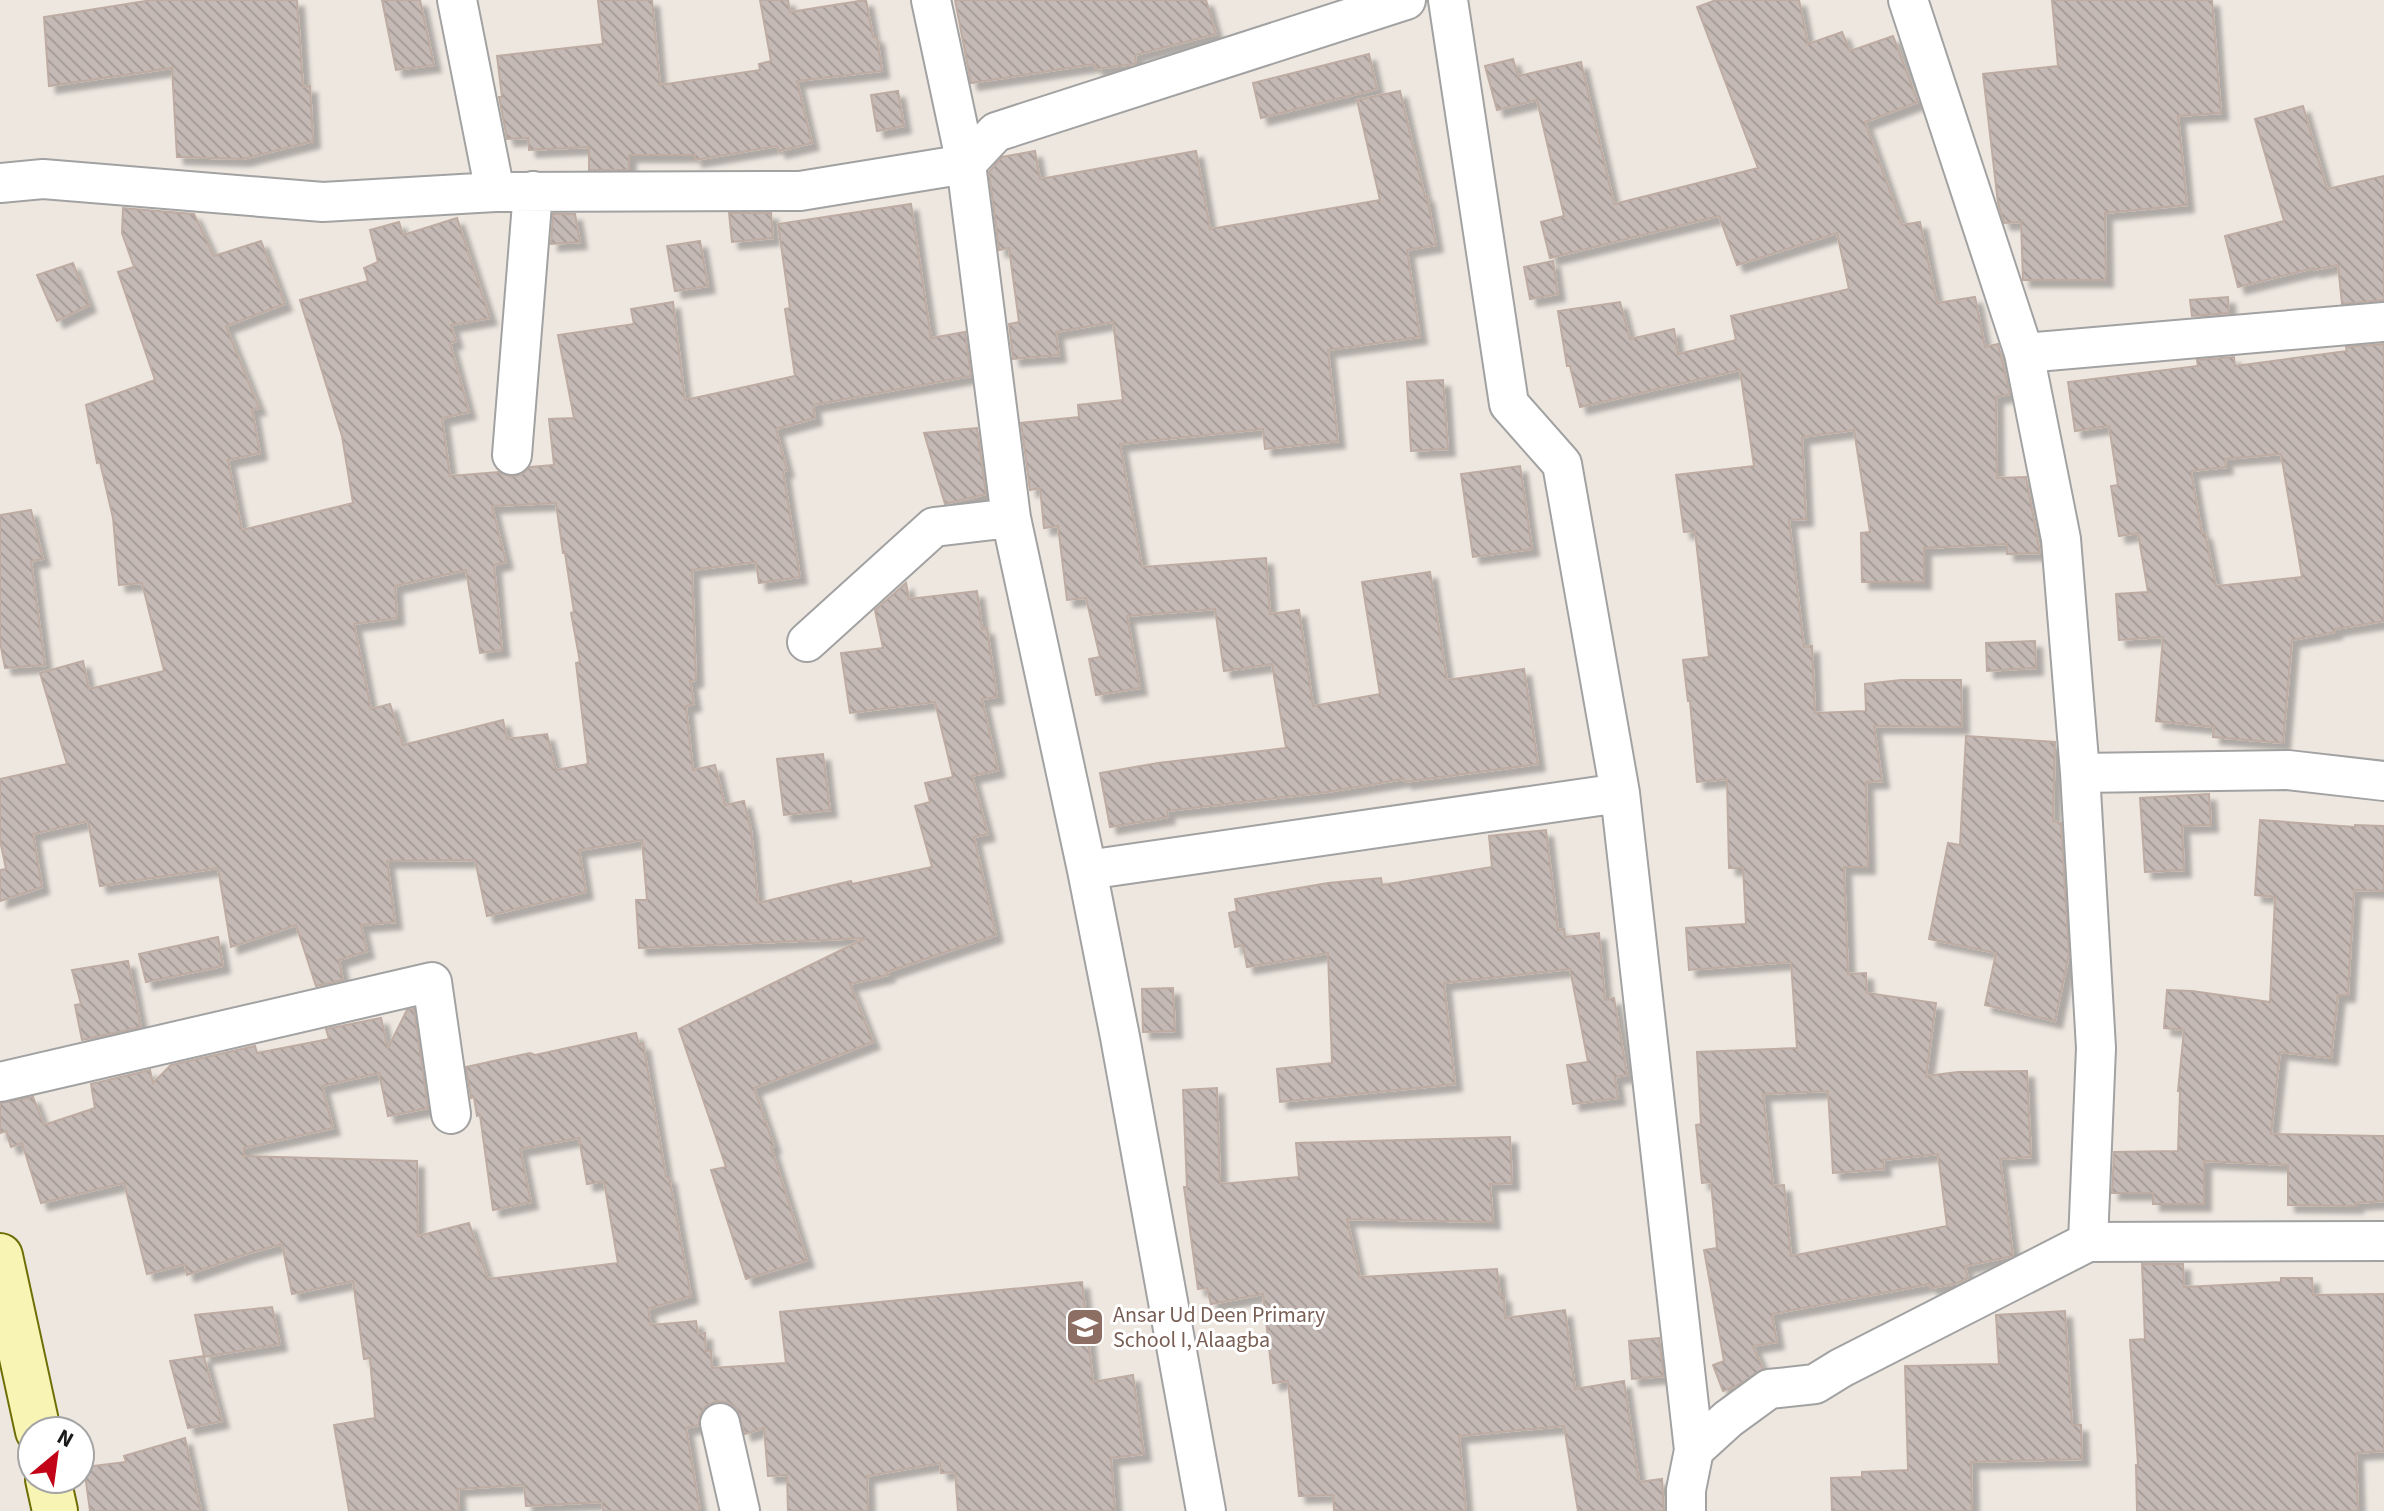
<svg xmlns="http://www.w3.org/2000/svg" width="2384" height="1511" font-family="'Source Sans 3',sans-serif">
	<defs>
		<pattern id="building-back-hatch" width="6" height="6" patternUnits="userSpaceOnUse" patternTransform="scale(2)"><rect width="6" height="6" fill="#c4b9b4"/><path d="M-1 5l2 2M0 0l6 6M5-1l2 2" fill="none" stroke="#a89e9a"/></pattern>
		<filter id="shadow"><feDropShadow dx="7" dy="7" stdDeviation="2" flood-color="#0004"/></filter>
	</defs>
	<rect width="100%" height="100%" fill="#ede7e0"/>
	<!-- building -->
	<path fill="url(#building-back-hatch)" stroke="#beaca3" stroke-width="2" fill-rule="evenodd" filter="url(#shadow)" d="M152,0h145l6,87 7,-1 3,55 -70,18 -66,-2 -5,-89 -123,18 -5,-69z
		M382,0h38l14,65 -38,5z
		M598,0h54l8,85 100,-15 -1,-6 12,-3 -11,-61h28l2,12 76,-12 7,37h4l5,34 -85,10 15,62 -33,8 -2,-5 -82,14v-5h-66v15h-40v-23l-60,3 -1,-12 -21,1 -8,-42h3l-5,-41 106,-12z
		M955,0h251l10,34 -81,21 1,9h-2l-38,5 -1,-5 -124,19z
		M1716,0h83l9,44 34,-12 8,19 43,-15 25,66 -53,20 37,103 18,-3 17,81 38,-6 10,50 13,-3 12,50 -14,3 1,81 29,-1 14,76 -33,1v-10l-83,4v34h-62l-1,-49 9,-1 -16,-102 -52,7 4,82 -17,1 15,127 8,-1 3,67 51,-2 -1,-27 36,-4h60l1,47 -88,-1 8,55 -16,1 2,85h-24l4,107 18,-1 1,20 69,10 -10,73 32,-4 69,-1 4,86 -31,2 13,97 -48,10 3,12 -10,5 -27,5 -1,-4 -158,30 5,28 -24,4 10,23 -27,17 -13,5 -10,-26 11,-4 -20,-111 13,-2 -6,-66 -9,1 -6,-58 5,-1 -4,-72 100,-4 -6,-86 -102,8 -3,-42 60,-4 -3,-56h-14l-2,-89 -30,3 -7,-81h-2l-5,-41 26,-3 -14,-126 -11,1 -8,-57 78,-9 -14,-96 -160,37 -10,-41h-3l-9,-55 62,-9 10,37 44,-10 4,25 58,-14 -5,-24 118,-27 -12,-56 -100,32 -18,-49 -169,42 -9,-36 23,-6 -27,-116 -40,10 -12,-44 28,-7 5,17 63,-14 33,142 144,-36 -61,-161zM1828,1091l5,82 51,-4 -1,-9 55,-6 9,72 -156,30 -7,-71 -11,1 -10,-92z
		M2052,0h160l9,113 -43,3 9,89 -82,8 1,67h-83l-2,-58 -17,1 -6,-20 -15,-129 75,-8z
		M1369,54l8,35 -116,29 -8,-35z
		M898,91l6,35 -27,5 -6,-36z
		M1400,91l25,106 2,-1 9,49 -29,5 13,87 -92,13 10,91 -73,8 -2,-20 -143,15 22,123 124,-9 4,56 29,-4 14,96 67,-12 -18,-112 68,-10 17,108 77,-11 14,95 -133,18 -1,-3 -77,13 -160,19 1,6 -58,10 -10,-54 58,-10 128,-15 -14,-84 -48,7 -9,-62 -88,7 13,72 -44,7 -7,-36 11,-2 -14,-59 -19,2 -9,-74 -14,2 -4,-40 -10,2 -9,-67 58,-6 -1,-12 45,-5 -10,-78 -57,10 3,23 -46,4 -4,-35 10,-2 -10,-74 -10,2 -10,-78 13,-15 33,-6 5,28 156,-28 14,78 170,-29 -23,-100z
		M2303,106l24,83 57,-13v124l-42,4 -4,-39 -24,5v-2l-76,19 -13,-51 59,-15 -29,-102z
		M911,204l20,134 34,-6 6,44 -158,29 2,13 -39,11 11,41 -4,1 17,106 -41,6 -3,-21 -64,8 4,110 -6,1 4,23 -8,2 7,64 22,-5 10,40 19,-4 7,29 7,73 93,-22 1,3 80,-17 -17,-61 15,-4 -5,-19 28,-6 -18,-75 -85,11 -9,-60 42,-5 -8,-38 31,-27 3,16 68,-8 5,38 5,-1 10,69 -15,2 16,71 -26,6 16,58 -14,3 22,98 -109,37 1,3 -38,9 23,58 -119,46 20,58 -3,1 36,113 -61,19 -35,-109 15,-3 -47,-138 187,-91 -227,10 -3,-48h11l-5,-60 -63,10 7,42 -99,24 -12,-56 -88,1 8,61 -34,3 6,26 -28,9 4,20 -27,6 -20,-61 -65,22 -13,-79 -118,18 -12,-65 -55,13 9,53 -42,14v-31l6,-1 -6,-29v-61l67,-15 -27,-91 43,-12 6,28 75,-18 -22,-88 -23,2 -6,-67 -13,-56 -3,1 -11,-58 69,-25 -37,-108 16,-5 -12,-34 1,-25 71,6 20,42 47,-15 24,63 -59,22 33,82 -7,1 8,44 -32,7 14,70 111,-27 -11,-67 -42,-136 68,-19 -4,-13 14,-6 -8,-32 29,-8 4,13 54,-17 33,100 -39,7 5,16 -6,2 19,69 -27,6 8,58 49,-4 12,5 11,-3 8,-7 24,-2 -5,-46 25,-1 -16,-83 76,-11 -3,-15 42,-7 12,98 110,-24 -10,-67 5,-1 -12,-84zM556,503l7,50h2l9,59 -3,1 9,49 -4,1 12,101 -32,6 -9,-36 -40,5 -4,-19 -100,25 -13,-41 -19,5 -17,-85 43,-6 -2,-32 71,-16 14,83 22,-3 -8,-85 12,-3 -14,-56z
		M729,213h42l2,25 -41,4z
		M553,214h22l5,28 -29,2z
		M700,241l8,45 -33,5 -8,-45z
		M1553,261l5,33 -28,5 -6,-32z
		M73,263l16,42 -32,16 -20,-46z
		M2228,297l1,16 -37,3 -2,-16z
		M2384,344v277l-49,8v3l-43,8 -9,103 -70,-6 1,-10 -58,-6 7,-84 -44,3 -3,-46 32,-2 -10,-59 -19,3 -8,-50 7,-1 -9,-59 -34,5 -7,-49 130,-16 -1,-6 37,-3 1,9 112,-15 -1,-4zM2281,454l21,123 -86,9 -11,-53 -3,1 -11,-63 35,-4 -1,-8z
		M1443,380l5,69 -37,2 -4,-69z
		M977,428l9,66 -41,10 -21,-71z
		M1520,466l12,83 -59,8 -12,-83z
		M31,510l12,49 -12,2 14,104 -40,3 -5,-26v-127z
		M2035,641l1,27 -49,3 -1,-28z
		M1966,736l89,6 -2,79 8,2 8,131 -14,67 -70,-16 11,-52 -67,-14 19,-96 12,2z
		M823,754l7,56 -46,5 -7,-56z
		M2209,794l2,31 -29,1 2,44 -39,2 -5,-74z
		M2260,820l95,7v-2l29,1v65l-30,-1 -6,105h-10l-7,63 -51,-6 -9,82 113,2v65l-28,2v3l-68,-1v-40l-84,-4v43h-51v-11h-41l2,-41 64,-1 2,-60h-2l6,-61 -20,-2 3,-38 25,1 78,11 5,-105 -20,-2z
		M1546,830l12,100 6,-1 1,8 34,-4 6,67 9,-2 13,77 -12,2 3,21 -45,6 -6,-39 21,-3 -18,-93 -126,14 11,101 -175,18 -3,-33 55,-6 -4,-110 -81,14 -4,-22 -8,2 -6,-34 8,-2 -2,-12 93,-16 53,-5 1,7 110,-18 -3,-31z
		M218,937l5,29 -77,16 -7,-28z
		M128,961l13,66 -59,13 -7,-35 6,-1 -9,-34z
		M1173,988l2,43 -32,1 -1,-43z
		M414,1009l14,99 -40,8 -9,-43 -57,13 11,42 -89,20v8l173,5 1,75 51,-13 19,56 130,-16 -14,-82 -17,3 -8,-46 -59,11 11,53 -38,8 -13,-95 -3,1 -3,-19 -3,1 -5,-31 64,-14 5,2 101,-22 3,12 4,-2 23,134h3l22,119 -43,13 3,16 45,-4 2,13 7,-1 1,18h5l1,17 74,-5 -6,-51 302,-30 11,100 40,-7 11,79 -33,4 4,53h-157l-3,-39 -14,1 -1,-10 -73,13 1,35h-80l-1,-36 -19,1 -4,-48 -19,6 -8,-25 -10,-7 -11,-1 -11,6 -6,9v9l-13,3 14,83h-97l-1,-9 -76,4 -2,-21 -66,4 1,22h-110l-15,-86 41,-7 -5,-60 -6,1 -11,-78 -61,13 -10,-50 -36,10 -59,21 -2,-11 -38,10 -23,-91 -83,20 -19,-60 -11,4 -5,-16 -6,2v-30l33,-6 11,28 51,-17 -4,-24 59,-14 3,13 18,-18 84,-19 2,7 72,-14 -3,-10 55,-11 7,30 19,-38z
		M1217,1088l3,96 79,-7 -3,-34 214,-6 2,46 -22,1 3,38 -146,-3 13,58 137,-8 3,27h4l1,22 60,-8 10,79 49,-8 15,101 23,-3 2,32h-86l-14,-85 -105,10 7,75h-125l-7,-1 -1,-15 -34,1 -11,-115 -15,2 -10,-89 -52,10 -4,-16 -9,1 -14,-102h3l-4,-97z
		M2142,1264h41l1,23 97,-5v-4h31l1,17 71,-1v157l-28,2 2,58h-221l-1,-46h2l-8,-125 15,-1z
		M272,1307l8,37 -76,13 18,64 -34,7 -18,-67 34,-5 -9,-41z
		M2065,1311l7,114h9l1,34 -111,3 1,49h-140l-1,-33 31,-1v-5l46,-2 -3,-104 94,-2 -3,-49z
		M1659,1338l5,38 -32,3 -3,-38z
		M185,1438l16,73h-111l-6,-44 42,-5 -2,-6z"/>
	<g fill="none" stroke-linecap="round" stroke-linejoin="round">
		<defs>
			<path id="street" d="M457,0l38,192
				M931,0l35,164 45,354 76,352 33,167 86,474
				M1448,0l61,404 53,60 58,329 74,657
				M1908,0l116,353 37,186 19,234 16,275 -8,194 296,-1
				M0,183l43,-4 280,23 172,-10 305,-1 166,-27 30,-32 410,-132
				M2024,353l360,-31
				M512,455l21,-264
				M807,642l127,-115 77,-9
				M2080,773l208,-3 96,11
				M1087,870l533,-77
				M0,1082l432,-100 19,132
				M720,1423l20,88
				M1686,1511v-21l8,-40 34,-31 41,-30 46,-5 26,-16 247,-126"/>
			<path id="secondary" d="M0,1256l38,175
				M48,1479l7,32"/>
		</defs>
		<!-- street casing -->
		<use href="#street" stroke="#a2a2a2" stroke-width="42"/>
		<!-- secondary casing -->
		<use href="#secondary" stroke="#6e6e06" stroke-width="48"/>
		<!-- street -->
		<use href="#street" stroke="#fff" stroke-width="38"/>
		<!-- secondary -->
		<use href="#secondary" stroke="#f8f4b3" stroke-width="44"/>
	</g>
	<!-- icons -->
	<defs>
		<symbol id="school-square" viewBox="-11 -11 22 22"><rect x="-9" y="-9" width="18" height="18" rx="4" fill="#8d6e63" stroke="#fff"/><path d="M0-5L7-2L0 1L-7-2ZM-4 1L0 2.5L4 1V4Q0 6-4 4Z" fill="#fff"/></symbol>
	</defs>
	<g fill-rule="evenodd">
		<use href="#school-square" x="1063" y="1305" width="44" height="44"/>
	</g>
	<g text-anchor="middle" stroke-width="6" stroke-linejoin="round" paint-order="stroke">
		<!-- education labels -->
		<g font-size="22" fill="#785e54" stroke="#fff" text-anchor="start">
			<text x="1113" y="1322">Ansar Ud Deen Primary<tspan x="1113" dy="25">School I, Alaagba</tspan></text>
		</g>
	</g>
	<!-- north arrow -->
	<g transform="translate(56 1455) rotate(29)"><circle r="38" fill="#ffffff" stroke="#a4a4a4" stroke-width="2"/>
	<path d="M0-6L14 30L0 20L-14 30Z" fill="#c30318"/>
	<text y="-12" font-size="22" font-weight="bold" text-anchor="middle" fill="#1b1b1b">N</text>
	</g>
</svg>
